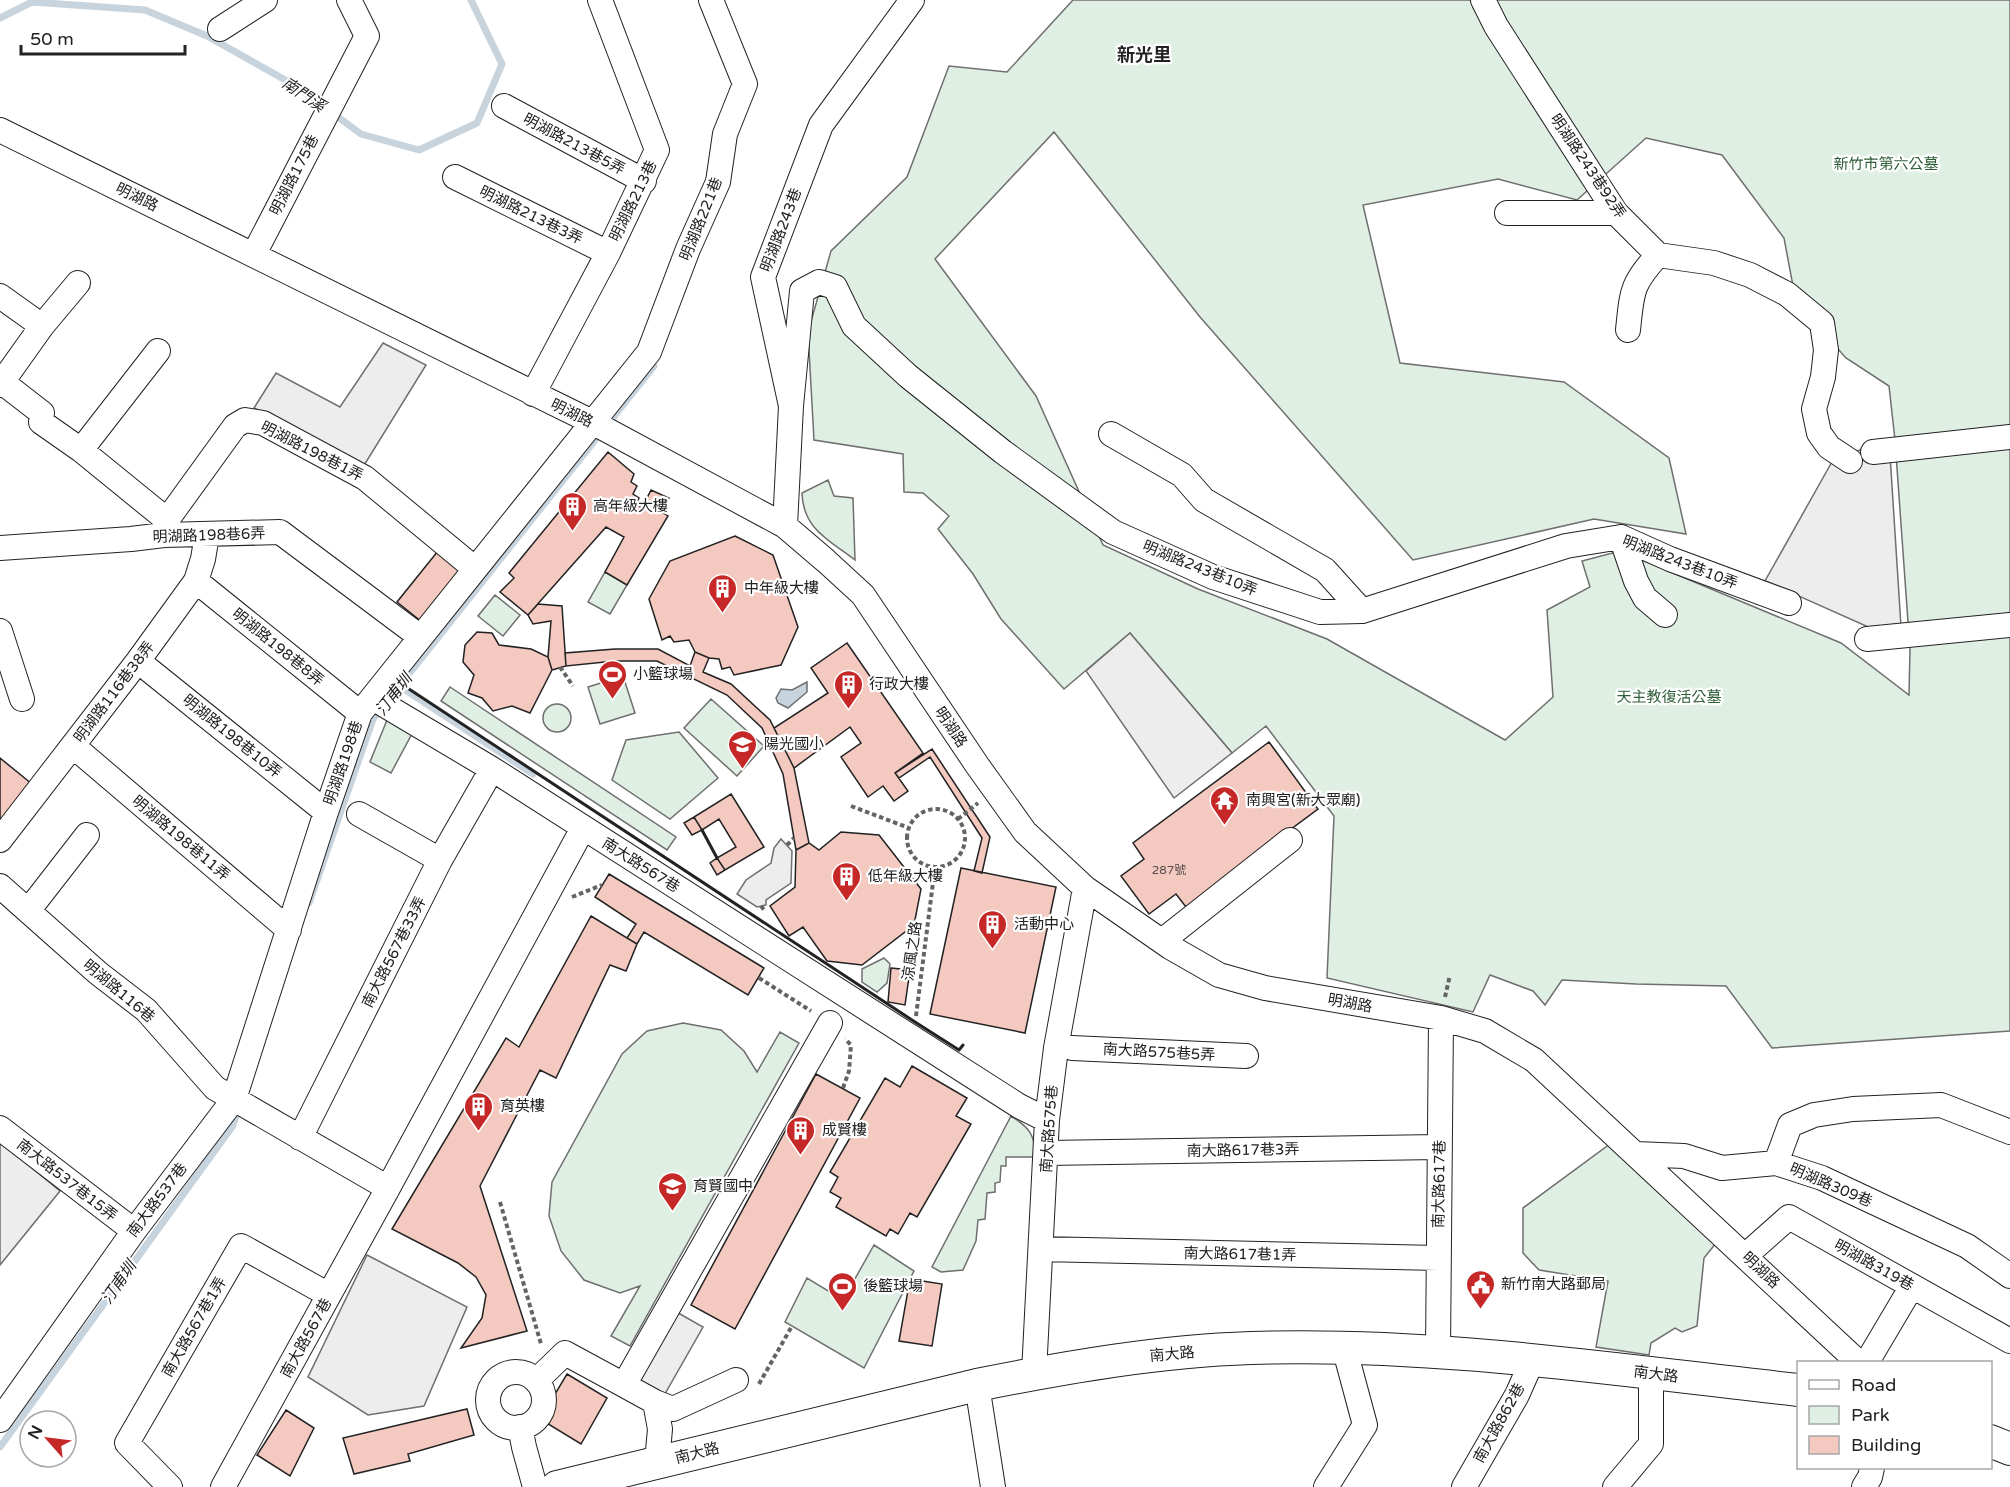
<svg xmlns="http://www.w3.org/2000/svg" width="2010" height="1487" font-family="'Varela Round','Noto Sans TC',sans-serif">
	<rect width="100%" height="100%" fill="#fff"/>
	<!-- green -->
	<path fill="#e0efe3" stroke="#6f6f6f" stroke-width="1.5" fill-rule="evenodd" d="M1073,0h937v1031l-238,17 -46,-62 -90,-2 -74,-4 -17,25 -12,-14 -43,-16 -17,37 -146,-34 7,-162 -68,-90 -34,27 -102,-120 -66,56 -63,-70 -28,-45 -35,-45 11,-13 -26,-23 -19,-1 -1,-38 -89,-14 -6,-108 23,-81 76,-74 42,-111 58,6zM1054,132l146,185 213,243 181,-41 92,15 -17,-76 -105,-76 -164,-19 -37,-158 135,-26 79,21 69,-62 76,17 62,83 12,64 50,56 43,28 6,54 15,210 -1,45 -68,-52 -221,-92 -38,10 8,26 -43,23 6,87 -48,43 -178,-101 -129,-50 -95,-44 -67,-149 -101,-137z
		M828,480l6,16 19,2 2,62c-26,-20 -52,-31 -53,-67z
		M605,572l22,13 -17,29 -22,-12z
		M495,595l25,20 -17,21 -25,-20z
		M623,676l12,37 -35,11 -12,-37z
		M450,687l226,150 -9,13 -226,-149z
		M711,699l53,47 -27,30 -53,-48z
		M543 718a14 14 0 1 1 28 0a14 14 0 1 1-28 0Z
		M389,715l25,15 -23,43 -21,-11z
		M679,732l39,46 -48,41 -58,-39 14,-40z
		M884,958l6,6 -3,19 -10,9 -15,-10v-13z
		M683,1023l38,7 23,21 13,21 23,-40 19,11 -169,303 -19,-10 29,-50 -20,7 -36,-13 -23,-29 -12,-35 3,-34 70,-128 25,-23z
		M1011,1116c18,11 24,19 25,41h-30v9h-5l-1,16 -5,1v9l-8,1 -2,26 -7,1 -2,21 -13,29 -22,2 -9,-5z
		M1610,1144l106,99 -12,15 -7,68 -15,6 -7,-4 -24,15 -2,12 -53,-8 12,-66 -69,-11 -16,-17v-45z
		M874,1245l40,26 -50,97 -79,-46 22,-44 36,22z"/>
	<!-- parking -->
	<path fill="#ededed" stroke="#6f6f6f" stroke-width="1.5" d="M383,343l43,22 -63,102 -109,-59 22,-35 64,34z
		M1889,439l13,203 -137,-61 68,-121z
		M1130,633l102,120 -58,45 -88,-127z
		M781,839l11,12 -1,32 -25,17v5l-9,2 -20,-13 9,-14 25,-17 3,-15z
		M0,1142l60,49 -60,74z
		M367,1255l100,52 -43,99 -56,9 -60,-38z
		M673,1310l30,17 -41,72 -30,-17z"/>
	<!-- water -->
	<path fill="#c7d3dd" stroke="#6f6f6f" stroke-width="1.5" d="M807,682v10l-19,16 -10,-5 -2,-5 5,-9 11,1z"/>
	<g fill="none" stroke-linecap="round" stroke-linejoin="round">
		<!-- stream -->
		<path stroke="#c7d3dd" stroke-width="7" d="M0,18l32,-16 113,8 62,26 89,50 65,48 58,16 58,-27 25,-59 -31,-64
			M398,685l135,89
			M309,903l64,-184 281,-353
			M0,1447l232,-320 4,-10"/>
	</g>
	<!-- building -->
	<path fill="#f3c9c0" stroke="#222" stroke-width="1.5" d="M608,452l26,22 -3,8 6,4 -4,8 6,4 -3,6 6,4 9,-18 18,8 -7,14 6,4 -41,69 -22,-13 19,-35 -18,-10 -78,88 -28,-23 14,-14 -5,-5z
		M735,536l38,19 25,72 -17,38 -47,10 -4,-8 -8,2 -3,-10 -10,-1 -14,-6 -6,-12 -15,2 -4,-6 -8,4 -13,-41 21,-38z
		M438,551l26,20 -42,51 -25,-20z
		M538,604l24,2 4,60 -14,4 -4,-13 3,-36 -18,3 -5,-9z
		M477,632l15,1 7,12 32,4 17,8 4,13 -22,43 -18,-7 -19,5 -11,-13 -14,-5 6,-18 -11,-13 2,-17z
		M847,643l76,110 -28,20 13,18 -14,10 -11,-15 -15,11 -27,-40 20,-14 -11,-16 -56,41 -20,-40 54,-35 -17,-25z
		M615,649h43l32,17 5,-14 14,6 -6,14 28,12 39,36 24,48 15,75 -13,7 -13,-76 -21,-46 -35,-33 -70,-34h-42l-49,5 -1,-13z
		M1269,742l49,67 -132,98 -10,-13 -27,20 -28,-38 23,-17 -11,-16z
		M932,749l58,88 -8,36 -8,-2 8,-33 -52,-81 -31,21 -4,-5z
		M0,758l32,26 -32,41z
		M731,794l33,53 -39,23 -8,-12 19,-11 -17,-28 -17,11 -8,-13z
		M694,817l8,13 -10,5 -8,-12z
		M841,832l38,3 42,54 -7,36 -52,40 -35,-4 -24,-34 -14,9 -19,-30 25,-19 1,-37 13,-7 10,7z
		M717,858l8,12 -8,5 -7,-12z
		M961,868l95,19 -31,146 -95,-19z
		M609,874l155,94 -16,27 -104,-63 -7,12 -10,-6 9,-14 -41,-27z
		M591,916l46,28 -11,27 -16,-6 -54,113 -16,-8 -60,116 47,145 -66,17 21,-30 4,-23 -10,-18 -18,-14 -66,-34 114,-191 13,9z
		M891,968l19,2 -5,35 -17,-3z
		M912,1066l55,32 -11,18 15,8 -54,93 -7,-4 -12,21 -8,-5 -4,7 -50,-29 5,-9 -11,-6 8,-15 -8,-5 55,-94 15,9z
		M816,1074l44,24 -125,231 -44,-24z
		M910,1279l32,5 -10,62 -33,-5z
		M567,1374l40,24 -26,46 -41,-25z
		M467,1409l7,26 -66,19 2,7 -56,13 -11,-36z
		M286,1410l28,18 -24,48 -33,-21z"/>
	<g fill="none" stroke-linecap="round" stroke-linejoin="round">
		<defs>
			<path id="minor" d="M1483,0l13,26 120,187 42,42 56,8 36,12 37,19 35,29 4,27 -3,27 -9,32 5,24 10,14 21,14
				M220,29l45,-29
				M504,106l140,75
				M0,130l592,292 193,104 41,35 37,34 114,170 48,67 60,56 85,59 49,28 46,13 176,30 44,13 49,29 324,302
				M455,177l153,76
				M1507,213h109
				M254,254l113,-218 -18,-36
				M0,296l42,30
				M1628,330c4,-38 3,-46 30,-75
				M2,382l40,31 -1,9 40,28 86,70 -3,15
				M0,385l42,-59 36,-43
				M533,394l75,-141 49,-103 -57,-150
				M791,406l11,-115 17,-9 16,5 19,39 54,50 95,76 110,80 100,45 107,35 42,-1 204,-65 55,-9 49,22 119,44
				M1111,434l71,41 22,25 121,70 37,41
				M81,450l77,-99
				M1873,452l137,-15
				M167,520l68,-94 10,-6 18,3 102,55 109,90
				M785,526l6,-120 -28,-129 58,-152 91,-125
				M1621,537l15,44 9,17 20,17
				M0,548l131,-9 33,-4 116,-3 139,104
				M196,581l164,132
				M0,631l22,68
				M1867,639l143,-14
				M138,661l188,151
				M376,700l116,69 527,337 28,14
				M73,746l216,184
				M359,814l81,46
				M0,840l138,-179 58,-80 7,-22 4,-24
				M0,886l98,87 48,37 69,78 173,100
				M28,911l59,-76
				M1162,941l128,-101
				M1072,1048l174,8
				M0,1128l134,103
				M300,1138l140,-278 52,-91
				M1046,1153l393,-6
				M1636,1154l48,2 38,12 54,-5 46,15 145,68 43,30
				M1776,1163l14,-38 24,-10 39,-6 88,-4 69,27
				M1041,1249l397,9
				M1745,1256l44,-39 221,124
				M1438,1350l3,-332
				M1867,1362l45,-76
				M488 1400a28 28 0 1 1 56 0a28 28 0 1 1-56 0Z
				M1034,1373l13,-253 9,-72 29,-160
				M536,1381l29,-28 59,32 206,-362
				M624,1385l31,17 5,27 -3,33
				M977,1385l16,102
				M655,1402l18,7 63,-29
				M0,1420l134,-189 100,-132 92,-287 34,-99 289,-361 39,-103 30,-67 7,-48 20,-50 -34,-84
				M520,1427l4,20 11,40
				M170,1487l-43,-44 114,-197 88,49
				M223,1487l165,-299 195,-360
				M1326,1487l39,-62 -21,-78
				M1464,1487l53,-92 16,-36
				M1615,1487l36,-43v-70
				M1864,1487l6,-10 2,-9"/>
			<path id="major" d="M1990,1441l20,8
				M557,1487l420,-102c90,-18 182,-34 274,-37 184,-6 365,22 547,42"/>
		</defs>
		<!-- minor casing -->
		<use href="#minor" stroke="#222" stroke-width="26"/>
		<!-- major casing -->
		<use href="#major" stroke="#222" stroke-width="34"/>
		<!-- path -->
		<path stroke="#646464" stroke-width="4" stroke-dasharray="4.5 3" stroke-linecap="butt" d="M560,667l13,19
			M851,806l58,22
			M907 838a29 29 0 1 1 58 0a29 29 0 1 1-58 0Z
			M958,819l20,-16
			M787,845l7,-7
			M572,897l30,-12
			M761,906l4,5
			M759,978l52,33
			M1445,997l5,-22
			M916,1016l19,-149
			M843,1088l6,-17 2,-26 -6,-6
			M500,1202l41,142
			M759,1384l33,-58"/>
		<!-- minor -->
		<use href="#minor" stroke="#fff" stroke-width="24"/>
		<!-- major -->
		<use href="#major" stroke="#fff" stroke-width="32"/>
		<!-- wall -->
		<path stroke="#222" stroke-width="3" d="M409,689l506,333 44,28 4,-5
			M702,830l15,28"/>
	</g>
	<!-- icons -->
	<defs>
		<symbol id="building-pin" viewBox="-11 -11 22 30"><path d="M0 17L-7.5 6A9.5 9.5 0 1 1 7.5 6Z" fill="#c62828" stroke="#fff"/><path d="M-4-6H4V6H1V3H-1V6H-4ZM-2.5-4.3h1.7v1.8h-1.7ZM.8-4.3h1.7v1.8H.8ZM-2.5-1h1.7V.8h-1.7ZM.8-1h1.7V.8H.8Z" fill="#fff"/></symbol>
		<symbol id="stadium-pin" viewBox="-11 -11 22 30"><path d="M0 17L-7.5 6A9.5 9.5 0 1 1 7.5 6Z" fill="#c62828" stroke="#fff"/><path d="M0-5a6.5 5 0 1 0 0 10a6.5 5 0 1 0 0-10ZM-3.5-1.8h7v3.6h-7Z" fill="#fff"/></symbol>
		<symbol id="school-pin" viewBox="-11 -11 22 30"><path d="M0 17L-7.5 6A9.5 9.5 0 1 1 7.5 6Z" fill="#c62828" stroke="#fff"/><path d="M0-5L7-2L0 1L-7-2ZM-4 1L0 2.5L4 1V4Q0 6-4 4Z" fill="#fff"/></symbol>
		<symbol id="temple-pin" viewBox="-11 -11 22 30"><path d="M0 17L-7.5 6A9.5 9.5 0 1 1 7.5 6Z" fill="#c62828" stroke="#fff"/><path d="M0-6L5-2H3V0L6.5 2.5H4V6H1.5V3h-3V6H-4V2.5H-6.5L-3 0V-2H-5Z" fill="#fff"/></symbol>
		<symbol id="civic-pin" viewBox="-11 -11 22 30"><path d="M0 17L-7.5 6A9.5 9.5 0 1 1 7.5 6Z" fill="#c62828" stroke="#fff"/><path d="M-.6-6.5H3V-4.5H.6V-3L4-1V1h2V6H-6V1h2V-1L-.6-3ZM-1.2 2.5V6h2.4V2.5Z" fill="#fff"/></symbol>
	</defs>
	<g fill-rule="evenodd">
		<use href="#building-pin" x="556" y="490" width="33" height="45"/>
		<use href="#building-pin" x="706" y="572" width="33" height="45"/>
		<use href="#stadium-pin" x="596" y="658" width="33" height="45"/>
		<use href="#building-pin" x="832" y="668" width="33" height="45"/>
		<use href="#school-pin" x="726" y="728" width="33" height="45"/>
		<use href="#temple-pin" x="1208" y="784" width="33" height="45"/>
		<use href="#building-pin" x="830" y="860" width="33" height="45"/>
		<use href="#building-pin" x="976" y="908" width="33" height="45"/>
		<use href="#building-pin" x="462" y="1090" width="33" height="45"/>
		<use href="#building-pin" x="784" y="1114" width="33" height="45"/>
		<use href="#school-pin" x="656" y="1170" width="33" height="45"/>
		<use href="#civic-pin" x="1464" y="1268" width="33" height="45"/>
		<use href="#stadium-pin" x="826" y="1270" width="33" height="45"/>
	</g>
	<g text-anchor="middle" stroke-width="4.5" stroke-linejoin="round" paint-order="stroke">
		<!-- number labels -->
		<g font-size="12" fill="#564c4a">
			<text x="1169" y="874">287號</text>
		</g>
		<!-- street labels -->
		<g font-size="15" fill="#222" stroke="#fff">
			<text transform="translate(574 144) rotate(28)" y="5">明湖路213巷5弄</text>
			<text transform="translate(1588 166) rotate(56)" y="5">明湖路243巷92弄</text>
			<text transform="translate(294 175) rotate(-63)" y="5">明湖路175巷</text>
			<text transform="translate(137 197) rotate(26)" y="5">明湖路</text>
			<text transform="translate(633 201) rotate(-64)" y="5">明湖路213巷</text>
			<text transform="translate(531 215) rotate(26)" y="5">明湖路213巷3弄</text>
			<text transform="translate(701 219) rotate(-68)" y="5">明湖路221巷</text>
			<text transform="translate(781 230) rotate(-69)" y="5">明湖路243巷</text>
			<text transform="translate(572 413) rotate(26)" y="5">明湖路</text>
			<text transform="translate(312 451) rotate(27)" y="5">明湖路198巷1弄</text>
			<text transform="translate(209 535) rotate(-2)" y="5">明湖路198巷6弄</text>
			<text transform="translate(1680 562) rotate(21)" y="5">明湖路243巷10弄</text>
			<text transform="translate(1200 568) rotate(22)" y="5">明湖路243巷10弄</text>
			<text transform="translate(278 647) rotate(39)" y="5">明湖路198巷8弄</text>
			<text transform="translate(114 692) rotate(-53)" y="5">明湖路116巷38弄</text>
			<text transform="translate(951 727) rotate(56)" y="5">明湖路</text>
			<text transform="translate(232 736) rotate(39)" y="5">明湖路198巷10弄</text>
			<text transform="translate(343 763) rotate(-71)" y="5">明湖路198巷</text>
			<text transform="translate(181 838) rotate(40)" y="5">明湖路198巷11弄</text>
			<text transform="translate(641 865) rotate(32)" y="5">南大路567巷</text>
			<text transform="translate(912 951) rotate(-82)" y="5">涼風之路</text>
			<text transform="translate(394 952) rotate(-63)" y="5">南大路567巷33弄</text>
			<text transform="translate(119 991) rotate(40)" y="5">明湖路116巷</text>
			<text transform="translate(1350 1003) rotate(10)" y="5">明湖路</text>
			<text transform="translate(1159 1052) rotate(3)" y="5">南大路575巷5弄</text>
			<text transform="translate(1049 1129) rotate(-86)" y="5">南大路575巷</text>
			<text transform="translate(1243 1150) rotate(-1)" y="5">南大路617巷3弄</text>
			<text transform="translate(67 1180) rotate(38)" y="5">南大路537巷15弄</text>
			<text transform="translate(1439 1184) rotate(-89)" y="5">南大路617巷</text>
			<text transform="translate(1831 1185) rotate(23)" y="5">明湖路309巷</text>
			<text transform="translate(157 1200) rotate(-53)" y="5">南大路537巷</text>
			<text transform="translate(1240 1254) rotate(1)" y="5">南大路617巷1弄</text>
			<text transform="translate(1874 1265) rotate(29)" y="5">明湖路319巷</text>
			<text transform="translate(1761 1270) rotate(43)" y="5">明湖路</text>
			<text transform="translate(194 1327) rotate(-60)" y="5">南大路567巷1弄</text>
			<text transform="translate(306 1338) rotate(-61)" y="5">南大路567巷</text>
			<text transform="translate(1172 1354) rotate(-5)" y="5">南大路</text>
			<text transform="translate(1656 1374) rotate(7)" y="5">南大路</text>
			<text transform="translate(1499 1423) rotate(-61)" y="5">南大路862巷</text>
			<text transform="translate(697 1453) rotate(-14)" y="5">南大路</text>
		</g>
		<!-- park labels -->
		<g font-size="15" fill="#2f5e38" stroke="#fff">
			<text x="1886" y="169">新竹市第六公墓</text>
			<text x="1669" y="702">天主教復活公墓</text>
		</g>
		<!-- poi labels -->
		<g font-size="15" fill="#222" stroke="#fff" text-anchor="start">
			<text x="593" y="511">高年級大樓</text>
			<text x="744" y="593">中年級大樓</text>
			<text x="633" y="679">小籃球場</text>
			<text x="869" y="689">行政大樓</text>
			<text x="764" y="749">陽光國小</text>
			<text x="1246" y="805">南興宮(新大眾廟)</text>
			<text x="868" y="881">低年級大樓</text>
			<text x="1014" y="929">活動中心</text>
			<text x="500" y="1111">育英樓</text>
			<text x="822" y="1135">成賢樓</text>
			<text x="693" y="1191">育賢國中</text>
			<text x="1501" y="1289">新竹南大路郵局</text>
			<text x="863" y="1291">後籃球場</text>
		</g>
		<!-- water labels -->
		<g font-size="16" font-style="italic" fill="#222" stroke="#fff">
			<text transform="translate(304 94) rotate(34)" y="6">南門溪</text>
			<text transform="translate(393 694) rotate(-52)" y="6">汀甫圳</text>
			<text transform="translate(118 1282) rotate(-55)" y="6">汀甫圳</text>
		</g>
		<!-- quarter labels -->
		<g font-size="18" font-weight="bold" fill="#222" stroke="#fff">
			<text x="1144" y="61">新光里</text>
		</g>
	</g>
	<!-- legend -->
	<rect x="1797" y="1361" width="195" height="108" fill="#ffffff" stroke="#a7a7a7" stroke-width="1.5"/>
	<rect x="1809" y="1380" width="30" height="9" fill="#ffffff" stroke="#a7a7a7" stroke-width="1.5"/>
	<text x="1851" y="1391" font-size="18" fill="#222222">Road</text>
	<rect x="1809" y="1406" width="30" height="18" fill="#e0efe3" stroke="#a7a7a7" stroke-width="1.5"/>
	<text x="1851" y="1421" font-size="18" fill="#222222">Park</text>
	<rect x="1809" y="1436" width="30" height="18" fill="#f3c9c0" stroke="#a7a7a7" stroke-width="1.5"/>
	<text x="1851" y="1451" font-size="18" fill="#222222">Building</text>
	<!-- north arrow -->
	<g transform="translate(48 1439) rotate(298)"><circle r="28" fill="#ffffff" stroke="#a7a7a7" stroke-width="1.5"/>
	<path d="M0-4.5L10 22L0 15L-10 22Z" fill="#c62828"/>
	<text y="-9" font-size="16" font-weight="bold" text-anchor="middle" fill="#222222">N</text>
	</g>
	<!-- scale -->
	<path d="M21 45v9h164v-9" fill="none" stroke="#222222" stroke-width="3"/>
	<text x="30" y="45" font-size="18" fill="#222222" stroke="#ffffff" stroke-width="4.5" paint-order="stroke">50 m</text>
</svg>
